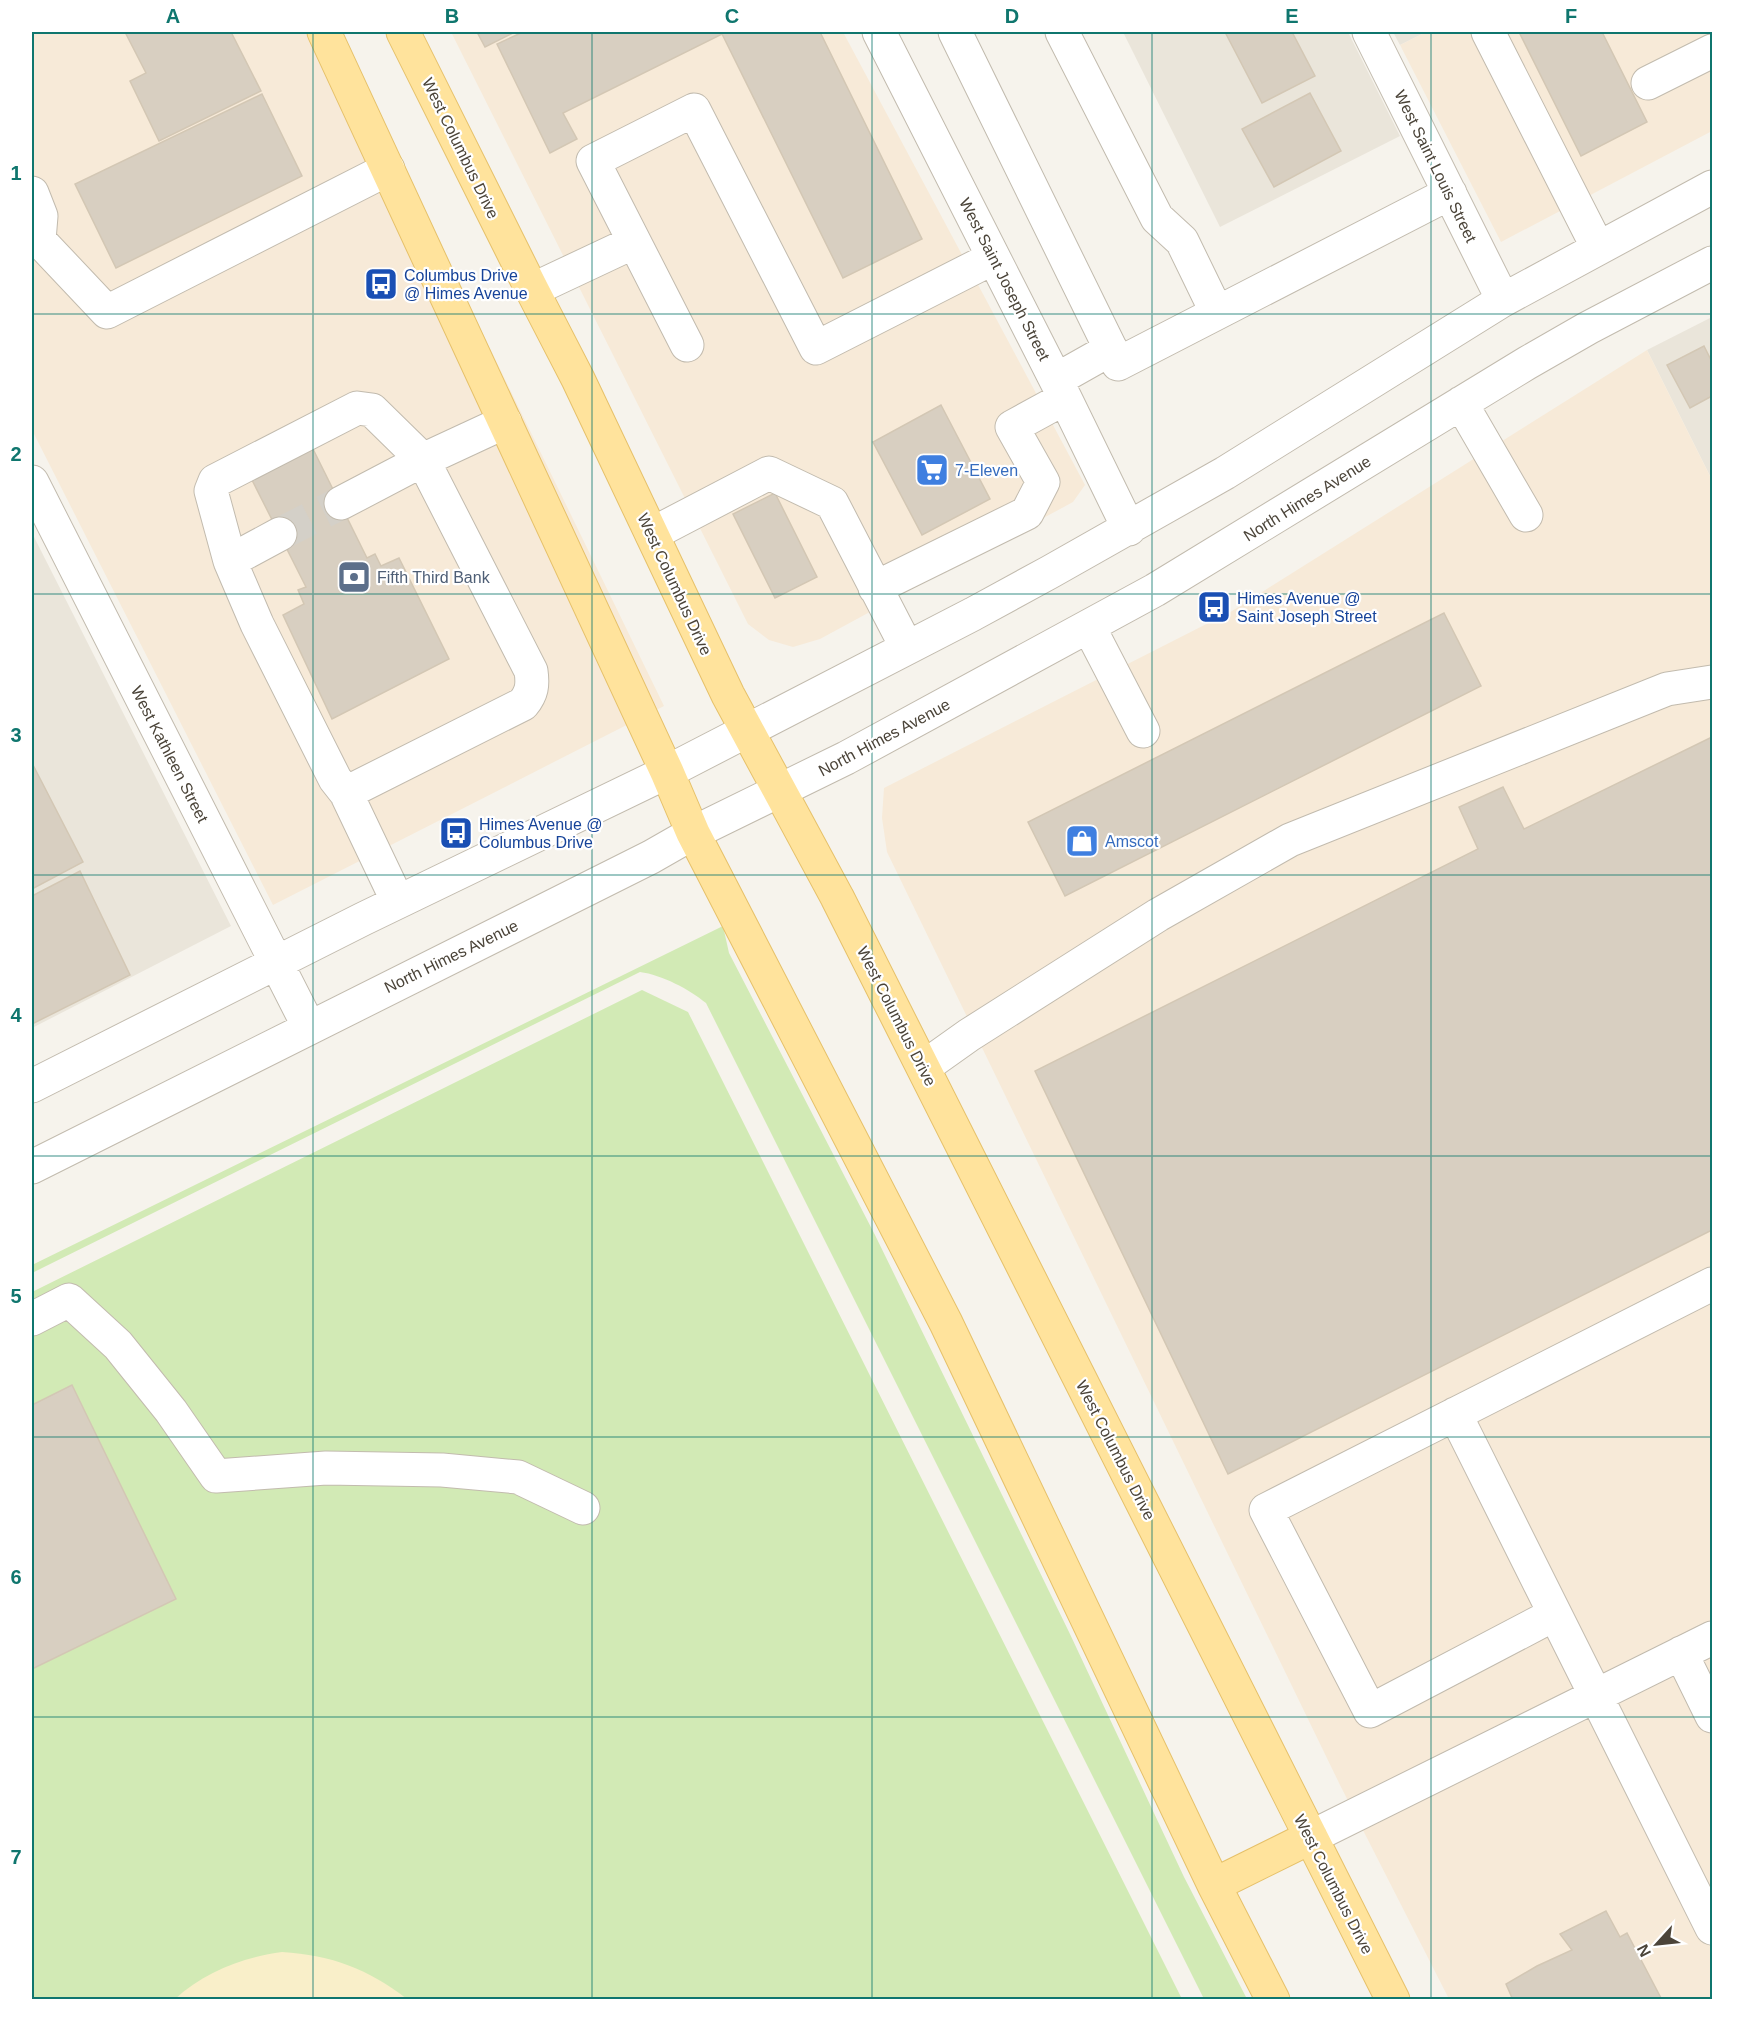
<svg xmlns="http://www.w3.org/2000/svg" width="1744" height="2031" font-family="Helvetica,sans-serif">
	<rect width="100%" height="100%" fill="#f6f3ec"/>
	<!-- residential -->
	<path fill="#eae5da" d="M1123,32h225l52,104 -180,91z
		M1393,32h33l-26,13z
		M1712,317v163l-65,-130z
		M32,533l199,393 -199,102z"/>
	<!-- commercial -->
	<path fill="#f7ead8" d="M32,32h304l328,674 -391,199 -241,-475z
		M451,32h392l242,453 -12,17 -253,137 -27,8 -24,-7 -21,-16z
		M1426,32h286v99l-211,111 -101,-197z
		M1647,350l65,130v1519h-263l-109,-214 -453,-933 -5,-34 2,-30 348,-177z"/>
	<!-- green -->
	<path fill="#d2eab5" d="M723,926l6,27 146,282 194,397 115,245 63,122h-43l-498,-996c-17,-14 -44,-28 -66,-31l-608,301v-8z
		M642,990l46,22 494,987 -1150,1v-708z"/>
	<!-- sand -->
	<path fill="#f9efc9" d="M282,1952c50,3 86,17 125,47h-232c29,-27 69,-42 107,-47z"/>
	<!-- building -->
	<path fill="#d8cfc1" stroke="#d3c7b4" stroke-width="1.5" d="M125,32h106l30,59 -102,50 -29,-60 16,-8z
		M477,32h38l-30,15z
		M523,32h297l102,207 -79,39 -121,-244 -159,79 14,26 -27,14 -53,-109z
		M1225,32h67l23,44 -53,27z
		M1519,32h83l45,90 -66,34z
		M1310,93l31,58 -67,36 -32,-58z
		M262,94l40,82 -186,92 -41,-84z
		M1704,346l8,16v34l-22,12 -23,-43z
		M941,405l49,94 -68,36 -49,-93z
		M313,449l54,109 8,-4 6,12 18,-8 50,101 -117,60 -49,-104 21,-11 -6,-14 8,-3 -54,-107z
		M775,493l42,84 -42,21 -42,-84z
		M1444,613l37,73 -416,210 -37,-74z
		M1712,737v493l-484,244 -193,-403 443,-222 -19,-42 44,-20 21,42z
		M32,763l51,99 -51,27z
		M80,871l50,104 -98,49v-128z
		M72,1385l104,214 -144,70v-264z
		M1606,1911l14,26 7,-4 35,67h-149l-7,-16 31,-18 35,-16 -12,-16z"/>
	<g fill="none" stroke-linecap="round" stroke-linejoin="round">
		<!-- minor-tunnel -->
		<path stroke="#d4d0c8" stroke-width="33" stroke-dasharray="33 16" stroke-linecap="butt" d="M280,534l61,-31"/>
		<defs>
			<path id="minor" d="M879,32l186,366 64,131
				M955,32l163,332 332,-171
				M1062,32l95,186 25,23 35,72
				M1369,32l134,268
				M1488,32l110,216
				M1648,83l64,-32
				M32,193l9,23 -2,24 68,72 281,-143
				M532,290l102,-48
				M687,345l-94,-184 101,-51 122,238 177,-90
				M1056,380l55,-31
				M1461,403l65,112
				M32,482l277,545
				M280,534l-50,27 27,63 78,155 11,14
				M652,534l117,-61 63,30 75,145
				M230,561l-19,-70 4,-10 142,-73 15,2 51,50 -82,43
				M875,588l152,-75 16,-31 -31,-55 53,-29
				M1089,627l54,104
				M398,902l-52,-109 177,-89c9,-11 10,-19 8,-33l-108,-211 82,-38
				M924,1067l45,-32 189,-120 132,-75 377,-151 45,-7
				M32,1086l331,-167 304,-147 306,-158 77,-42 175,-99 278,-173 209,-113
				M32,1167l619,-310 42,-24 153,-75 309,-168 372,-227 61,-35 124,-65
				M32,1319l37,-19 49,45 53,66 45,65 110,-8 116,2 76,7 65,31
				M1455,1414l257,514
				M1555,1614l-185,97 -104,-201 446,-226
				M1681,1653l31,63
				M1311,1837l401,-199"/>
			<path id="major" d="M324,32l343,740 26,61 253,490 268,562 59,115
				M403,32l129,258 46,89 150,316 109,202 556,1103
				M1214,1885l97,-48"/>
		</defs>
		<!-- minor casing -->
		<use href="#minor" stroke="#c2bbae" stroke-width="35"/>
		<!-- major casing -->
		<use href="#major" stroke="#e6c16a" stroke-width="35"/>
		<!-- minor -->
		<use href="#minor" stroke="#fff" stroke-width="33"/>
		<!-- major -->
		<use href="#major" stroke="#ffe39c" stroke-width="33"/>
	</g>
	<!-- grid -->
	<path fill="none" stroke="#0f766e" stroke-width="1.5" stroke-opacity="0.55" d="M313,32v1968M592,32v1968M872,32v1968M1152,32v1968M1431,32v1968M32,314h1680M32,594h1680M32,875h1680M32,1156h1680M32,1437h1680M32,1717h1680"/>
	<!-- icons -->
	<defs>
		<symbol id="bus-square" viewBox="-11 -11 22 22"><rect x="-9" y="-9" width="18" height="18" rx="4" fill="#1a4fb4" stroke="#fff"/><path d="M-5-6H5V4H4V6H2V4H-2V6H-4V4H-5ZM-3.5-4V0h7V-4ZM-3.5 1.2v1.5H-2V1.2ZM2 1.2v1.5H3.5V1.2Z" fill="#fff"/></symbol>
		<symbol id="supermarket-square" viewBox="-11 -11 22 22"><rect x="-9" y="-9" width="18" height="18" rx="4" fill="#3f7fe0" stroke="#fff"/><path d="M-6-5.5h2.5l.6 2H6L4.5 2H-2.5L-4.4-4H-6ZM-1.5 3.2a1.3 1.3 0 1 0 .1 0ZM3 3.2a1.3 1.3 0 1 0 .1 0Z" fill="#fff"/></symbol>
		<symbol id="bank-square" viewBox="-11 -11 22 22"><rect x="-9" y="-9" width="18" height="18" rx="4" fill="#5c6f8a" stroke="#fff"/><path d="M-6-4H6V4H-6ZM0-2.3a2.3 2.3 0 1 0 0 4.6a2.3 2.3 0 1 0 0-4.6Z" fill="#fff"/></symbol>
		<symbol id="shop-square" viewBox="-11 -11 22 22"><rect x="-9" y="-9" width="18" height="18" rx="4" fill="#3f7fe0" stroke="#fff"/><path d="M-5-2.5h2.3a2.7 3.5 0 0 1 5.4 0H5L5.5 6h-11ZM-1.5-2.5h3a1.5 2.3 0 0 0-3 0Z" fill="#fff"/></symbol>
	</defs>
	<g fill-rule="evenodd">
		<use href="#bus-square" x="362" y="265" width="38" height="38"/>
		<use href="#supermarket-square" x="913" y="451" width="38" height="38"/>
		<use href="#bank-square" x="335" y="558" width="38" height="38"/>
		<use href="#bus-square" x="1195" y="588" width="38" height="38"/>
		<use href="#bus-square" x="437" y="814" width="38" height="38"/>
		<use href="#shop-square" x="1063" y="822" width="38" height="38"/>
	</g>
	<g text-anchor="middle" stroke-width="4.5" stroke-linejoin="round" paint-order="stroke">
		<!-- street labels -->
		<g font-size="16" fill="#4b4439" stroke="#fff">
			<text transform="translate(461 148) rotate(64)" y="6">West Columbus Drive</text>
			<text transform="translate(1436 166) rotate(64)" y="6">West Saint Louis Street</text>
			<text transform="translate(1005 279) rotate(63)" y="6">West Saint Joseph Street</text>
			<text transform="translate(1307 498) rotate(-32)" y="6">North Himes Avenue</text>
			<text transform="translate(675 584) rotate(65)" y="6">West Columbus Drive</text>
			<text transform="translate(884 737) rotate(-28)" y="6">North Himes Avenue</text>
			<text transform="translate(170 754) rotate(63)" y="6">West Kathleen Street</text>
			<text transform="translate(451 956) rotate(-26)" y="6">North Himes Avenue</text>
			<text transform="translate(897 1016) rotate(63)" y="6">West Columbus Drive</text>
			<text transform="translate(1116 1450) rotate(63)" y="6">West Columbus Drive</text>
			<text transform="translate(1334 1884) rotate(63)" y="6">West Columbus Drive</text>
		</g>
		<!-- transit labels -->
		<g font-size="16" fill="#164399" stroke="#fff" text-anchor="start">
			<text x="404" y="281">Columbus Drive<tspan x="404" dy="18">@ Himes Avenue</tspan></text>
			<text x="1237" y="604">Himes Avenue @<tspan x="1237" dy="18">Saint Joseph Street</tspan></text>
			<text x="479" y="830">Himes Avenue @<tspan x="479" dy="18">Columbus Drive</tspan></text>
		</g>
		<!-- shop labels -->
		<g font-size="16" fill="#366cbe" stroke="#fff" text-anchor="start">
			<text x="955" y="476">7-Eleven</text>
			<text x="1105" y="847">Amscot</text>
		</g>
		<!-- service labels -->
		<g font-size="16" fill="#4e5e75" stroke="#fff" text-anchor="start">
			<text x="377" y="583">Fifth Third Bank</text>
		</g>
	</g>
	<!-- border -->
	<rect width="1744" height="2031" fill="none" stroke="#ffffff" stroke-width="66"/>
	<!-- north arrow -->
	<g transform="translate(1657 1944) rotate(243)" stroke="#ffffff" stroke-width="4.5" paint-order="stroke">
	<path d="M0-4.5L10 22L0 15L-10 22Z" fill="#4b4439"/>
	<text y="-9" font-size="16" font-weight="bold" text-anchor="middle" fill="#4b4439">N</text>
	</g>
	<rect x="33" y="33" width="1678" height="1965" fill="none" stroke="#0f766e" stroke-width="2"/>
	<g font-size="20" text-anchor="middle" font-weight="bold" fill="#0f766e">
		<text x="173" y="23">A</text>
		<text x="452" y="23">B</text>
		<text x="732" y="23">C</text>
		<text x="1012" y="23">D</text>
		<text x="1292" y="23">E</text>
		<text x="1571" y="23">F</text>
		<text x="16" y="180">1</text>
		<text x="16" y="461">2</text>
		<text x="16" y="742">3</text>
		<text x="16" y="1022">4</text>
		<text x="16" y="1303">5</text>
		<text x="16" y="1584">6</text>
		<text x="16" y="1864">7</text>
	</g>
</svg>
